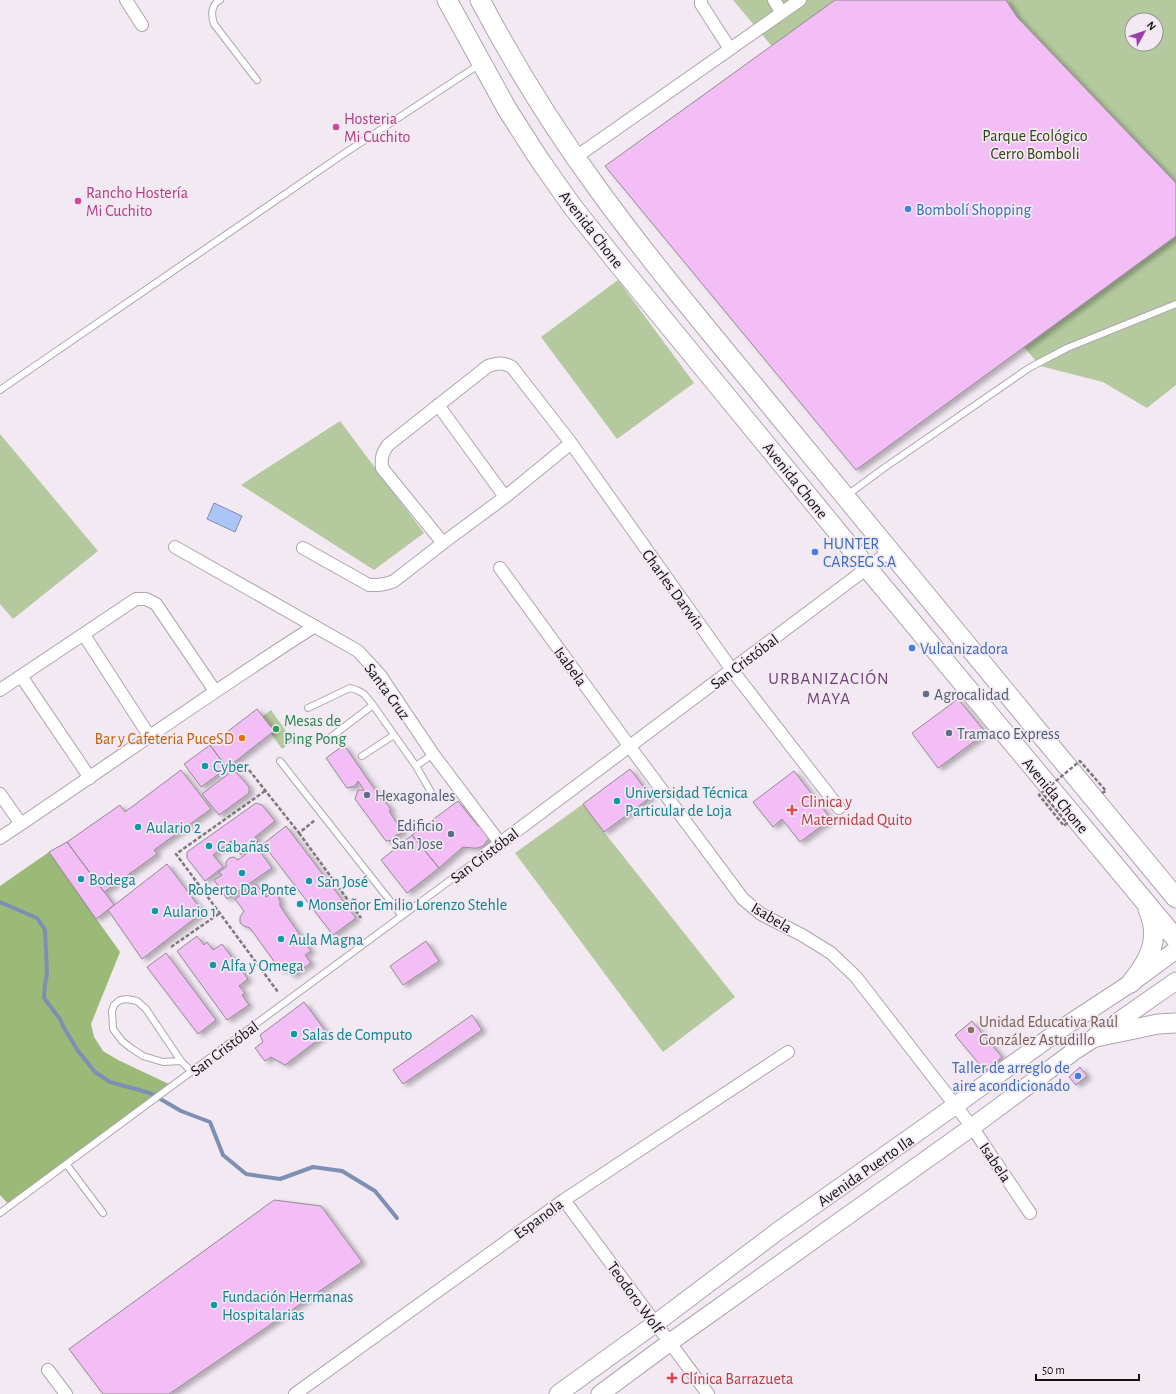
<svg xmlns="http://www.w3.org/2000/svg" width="1176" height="1394" font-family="'Alegreya Sans',sans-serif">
	<defs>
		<filter id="shadow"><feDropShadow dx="4.5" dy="2.5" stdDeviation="2" flood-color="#0004"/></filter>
	</defs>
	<rect width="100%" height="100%" fill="#f2e9f2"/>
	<!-- green -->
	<path fill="#b4c99e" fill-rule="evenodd" d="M733,0h443v385l-29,23 -44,-26 -63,-16zM1132,20h24v24h-24z
		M618,280l76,103 -77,56 -76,-102z
		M340,421l84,112 -50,37 -133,-85z
		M0,434l98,117 -85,68 -13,-15z
		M271,710l22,31 -11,8 -22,-31z
		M583,804l21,28 131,165 -72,55 -148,-199z"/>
	<!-- forest -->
	<path fill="#9bba78" d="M49,852l71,100 -29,72 3,13 9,14 15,9 55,26 -163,120 -10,-11v-309z"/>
	<!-- water -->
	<path fill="#abc5f7" stroke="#7d8fb3" d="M214,503l28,13 -7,16 -28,-13z"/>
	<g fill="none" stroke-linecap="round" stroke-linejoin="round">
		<!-- stream -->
		<path stroke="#7d8fb3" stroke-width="4" d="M0,902l37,16 8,12 2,44 -2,10 -1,14 16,21 4,9 14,23 17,21 15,10 40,11 31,18 29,11 13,33 23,19 34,5 33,-12 29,4 33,20 22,27"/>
	</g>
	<!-- building -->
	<path fill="#f3bdf5" stroke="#938a93" filter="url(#shadow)" d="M835,0h171l11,17 159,166v53l-320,234 -251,-304z
		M958,699l28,34 -48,35 -26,-35z
		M257,709l17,22 -47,37 -17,-23z
		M210,745l17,23 -26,19 -17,-23z
		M344,745l40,58 2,-1 5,8 -2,1 9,14 5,1 -2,8 -5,1 -3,5 -7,1 -31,-42 3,-9h6l-6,-9 -3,5 -8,2 -21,-30z
		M630,769l21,28 -47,35 -21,-28z
		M181,770l30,39 -57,41 3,4 -53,38 -37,-50 53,-37 5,7z
		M794,771l37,48 -31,23 -18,-23 -9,8 -20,-25z
		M231,772l6,1 12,14v6l-30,22 -17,-21z
		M458,801l20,25h4l7,12 -6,8 -5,2h-6l-9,-1 -24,21 -27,-33z
		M256,803l6,2 13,16 -20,16 3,4 -17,14 -10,-14 -18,14 10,12 -18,14 -18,-23v-6z
		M286,826l70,92 -23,17 -70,-91z
		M412,835l27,33 -32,25 -26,-33z
		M67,842l47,63 -18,14 -47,-67z
		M256,846l16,22 -45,31 -13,-19 8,-5 -3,-3 7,-5v-5l3,-4 5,-1 4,3z
		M167,864l36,48 -61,47 -34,-49z
		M256,884l10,13 7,-4 5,2 2,6v5l31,45 -6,4 6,8 -19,13 -6,-8 -5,3 -31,-43 -6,-2 -4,-3v-6l4,-6 -9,-12z
		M197,936l7,9 3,-3 6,8 9,-6 26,35 -9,7 6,7 -3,2 7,10 -22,15 -50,-69z
		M426,941l13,20 -36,24 -13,-19z
		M166,953l50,67 -18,14 -51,-67z
		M304,1002l23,31 -42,32 -14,-8 -6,4 -10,-13 8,-6 -3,-7z
		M472,1015l10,15 -79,54 -10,-14z
		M972,1021l30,36 -17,14 -30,-36z
		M1080,1067l7,9 -11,9 -7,-8z
		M274,1200l47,6 41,56 -193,132h-66l-34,-45z"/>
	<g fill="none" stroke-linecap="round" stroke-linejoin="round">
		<defs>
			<path id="lane" d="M220,0c-9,5 -9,15 -6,24l43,56
				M0,390l339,-233 141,-93
				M846,496l38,-28 145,-100 38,-20 109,-44
				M308,708l42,-20 7,2 7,4 9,11 43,61 17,-12
				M327,740l46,-35
				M362,756l32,-21
				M280,761l122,155
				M416,766l15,26
				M181,1061l-18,1 -20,-6 -12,-8 -9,-7 -9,-12 -1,-18 2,-6 6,-5 7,-1 10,2 9,8 35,52 11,11
				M67,1165l36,48
				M0,1213l487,-360"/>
			<path id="street" d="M126,0l16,25
				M701,0v4l29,45
				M774,0l8,13
				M576,157l224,-157
				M438,405l67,92
				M443,543l62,-46 66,-54
				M175,547l183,104 22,24 53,79 67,89
				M303,548l66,37c10,0 16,0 25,-4l49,-38 -61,-75c-1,-10 0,-15 6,-23l100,-79c10,-3 15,-4 24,1l59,76 161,227 107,138
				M500,568l130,179 113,152 18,15 41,21 29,18 25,24 116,150 58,86
				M84,635l66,102
				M21,676l69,102
				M0,690l136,-91h10l10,5 59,87
				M0,794l21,30
				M0,838c105,-70 208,-144 315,-212
				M487,853l403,-302
				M564,1200l144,194
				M48,1370l18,24
				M295,1394l269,-194 224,-148"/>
			<path id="secondary" d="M558,1394l98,-71 122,-92 178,-126 111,-80 64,-42 45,-33
				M600,1394l69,-51 303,-216 101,-75 23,-15 80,-56"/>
			<path id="primary" d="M447,0l60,109 32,50 33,47 43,54 253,309 308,370
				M480,0c35,66 74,129 118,189 58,80 123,156 185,232 130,160 262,318 393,477
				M1131,983c19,-23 30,-45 17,-74
				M1096,1037l62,-13 18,-1"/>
		</defs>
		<!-- lane casing -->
		<use href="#lane" stroke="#aea5ae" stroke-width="8"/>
		<!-- street casing -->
		<use href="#street" stroke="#aea5ae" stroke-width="14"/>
		<!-- secondary casing -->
		<use href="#secondary" stroke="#aea5ae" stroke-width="19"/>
		<!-- primary casing -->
		<use href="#primary" stroke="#aea5ae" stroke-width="21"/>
		<!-- path -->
		<path stroke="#7e787e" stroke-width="2.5" stroke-dasharray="4 2" stroke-linecap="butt" d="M249,770l50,63 16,-13
			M265,791l-89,63 102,138
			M299,833l62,85
			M171,947l49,-34"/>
		<!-- lane -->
		<use href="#lane" stroke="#fff" stroke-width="6"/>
		<!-- street -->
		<use href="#street" stroke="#fff" stroke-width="12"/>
		<!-- secondary -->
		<use href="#secondary" stroke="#fff" stroke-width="17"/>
		<!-- primary -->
		<use href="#primary" stroke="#fff" stroke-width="19"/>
		<!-- path-bridge -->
		<path stroke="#7e787e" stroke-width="2.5" stroke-dasharray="4 2" stroke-linecap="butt" d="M1044,795l23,28 -3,3 -25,-31 41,-34 26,30 -4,2"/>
	</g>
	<!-- markers -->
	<g fill="#d1479c" stroke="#f2e9f2" stroke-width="1.5">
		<circle cx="336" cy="127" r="4"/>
		<circle cx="78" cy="201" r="4"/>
	</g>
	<g fill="#3f7fe0" stroke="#f2e9f2" stroke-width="1.5">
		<circle cx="908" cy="209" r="4"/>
		<circle cx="815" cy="552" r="4"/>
		<circle cx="912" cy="648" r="4"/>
		<circle cx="1078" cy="1076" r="4"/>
	</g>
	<g fill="#5c6f8a" stroke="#f2e9f2" stroke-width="1.5">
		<circle cx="926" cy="694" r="4"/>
		<circle cx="949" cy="733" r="4"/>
		<circle cx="367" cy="795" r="4"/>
		<circle cx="451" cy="834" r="4"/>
	</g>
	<circle fill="#2e9e5b" stroke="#f2e9f2" stroke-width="1.5" cx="276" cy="729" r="4"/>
	<circle fill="#e8710a" stroke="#f2e9f2" stroke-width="1.5" cx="242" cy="738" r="4"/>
	<g fill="#0f9aa8" stroke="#f2e9f2" stroke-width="1.5">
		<circle cx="205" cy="766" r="4"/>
		<circle cx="617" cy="801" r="4"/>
		<circle cx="138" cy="827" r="4"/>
		<circle cx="209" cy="846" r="4"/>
		<circle cx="242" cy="873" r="4"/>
		<circle cx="81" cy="879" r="4"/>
		<circle cx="309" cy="881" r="4"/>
		<circle cx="300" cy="904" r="4"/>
		<circle cx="155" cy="911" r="4"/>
		<circle cx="281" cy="939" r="4"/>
		<circle cx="213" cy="965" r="4"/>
		<circle cx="294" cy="1034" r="4"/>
		<circle cx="214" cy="1305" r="4"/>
	</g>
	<g fill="#e0444e" stroke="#f2e9f2" stroke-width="1.5">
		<path d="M790 804h4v4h4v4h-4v4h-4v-4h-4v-4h4z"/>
		<path d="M670 1372h4v4h4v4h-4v4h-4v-4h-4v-4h4z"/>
	</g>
	<circle fill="#8d6e63" stroke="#f2e9f2" stroke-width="1.5" cx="971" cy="1030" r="4"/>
	<g text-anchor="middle" stroke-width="3.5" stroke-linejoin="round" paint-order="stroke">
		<!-- hotel labels -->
		<g font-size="16" fill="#b23c85" stroke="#f2e9f2" text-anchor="start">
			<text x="344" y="124">Hosteria<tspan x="344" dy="18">Mi Cuchito</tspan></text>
			<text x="86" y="198">Rancho Hostería<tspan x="86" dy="18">Mi Cuchito</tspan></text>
		</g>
		<!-- park labels -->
		<g font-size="16" fill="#304314" stroke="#f2e9f2">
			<text x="1035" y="141">Parque Ecológico<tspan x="1035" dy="18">Cerro Bomboli</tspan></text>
		</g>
		<!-- shop labels -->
		<g font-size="16" fill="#366cbe" stroke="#f2e9f2" text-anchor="start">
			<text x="916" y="215">Bombolí Shopping</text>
			<text x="823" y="549">HUNTER<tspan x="823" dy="18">CARSEG S.A</tspan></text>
			<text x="920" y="654">Vulcanizadora</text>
			<text x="1070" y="1073" text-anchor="end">Taller de arreglo de<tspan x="1070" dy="18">aire acondicionado</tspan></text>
		</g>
		<!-- street labels -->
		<g font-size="16" fill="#131013" stroke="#f2e9f2">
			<text transform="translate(592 229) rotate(52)" y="6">Avenida Chone</text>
			<text transform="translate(796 480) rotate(51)" y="6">Avenida Chone</text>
			<text transform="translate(674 589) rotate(54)" y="6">Charles Darwin</text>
			<text transform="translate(744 661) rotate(-37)" y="6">San Cristóbal</text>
			<text transform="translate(571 666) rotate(54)" y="6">Isabela</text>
			<text transform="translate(388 691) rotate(54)" y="6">Santa Cruz</text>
			<text transform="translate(1056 795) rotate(50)" y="6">Avenida Chone</text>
			<text transform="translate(484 855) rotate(-37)" y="6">San Cristóbal</text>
			<text transform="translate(772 917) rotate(31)" y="6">Isabela</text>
			<text transform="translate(224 1048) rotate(-37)" y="6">San Cristóbal</text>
			<text transform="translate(996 1162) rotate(56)" y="6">Isabela</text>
			<text transform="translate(865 1170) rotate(-35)" y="6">Avenida Puerto Ila</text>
			<text transform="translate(538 1218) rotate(-36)" y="6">Espanola</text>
			<text transform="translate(636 1297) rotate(54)" y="6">Teodoro Wolf</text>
		</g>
		<!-- service labels -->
		<g font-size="16" fill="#4e5e75" stroke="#f2e9f2" text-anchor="start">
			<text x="934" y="700">Agrocalidad</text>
			<text x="957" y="739">Tramaco Express</text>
			<text x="375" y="801">Hexagonales</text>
			<text x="443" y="831" text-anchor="end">Edificio<tspan x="443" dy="18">San Jose</tspan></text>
		</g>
		<!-- leisure labels -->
		<g font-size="16" fill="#27864d" stroke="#f2e9f2" text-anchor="start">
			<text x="284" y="726">Mesas de<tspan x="284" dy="18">Ping Pong</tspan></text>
		</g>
		<!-- food labels -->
		<g font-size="16" fill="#c56008" stroke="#f2e9f2" text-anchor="end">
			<text x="234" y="744">Bar y Cafeteria PuceSD</text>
		</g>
		<!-- culture labels -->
		<g font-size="16" fill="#0d838f" stroke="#f2e9f2" text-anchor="start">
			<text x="213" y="772">Cyber</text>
			<text x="625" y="798">Universidad Técnica<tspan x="625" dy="18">Particular de Loja</tspan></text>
			<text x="146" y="833">Aulario 2</text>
			<text x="217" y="852">Cabañas</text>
			<text x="89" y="885">Bodega</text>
			<text x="317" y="887">San José</text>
			<text x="242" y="895" text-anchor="middle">Roberto Da Ponte</text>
			<text x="308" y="910">Monseñor Emilio Lorenzo Stehle</text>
			<text x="163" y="917">Aulario 1</text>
			<text x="289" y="945">Aula Magna</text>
			<text x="221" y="971">Alfa y Omega</text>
			<text x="302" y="1040">Salas de Computo</text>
			<text x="222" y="1302">Fundación Hermanas<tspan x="222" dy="18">Hospitalarias</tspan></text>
		</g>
		<!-- health labels -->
		<g font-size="16" fill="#be3a42" stroke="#f2e9f2" text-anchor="start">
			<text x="801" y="807">Clinica y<tspan x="801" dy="18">Maternidad Quito</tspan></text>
			<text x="681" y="1384">Clínica Barrazueta</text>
		</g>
		<!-- education labels -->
		<g font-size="16" fill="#785e54" stroke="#f2e9f2" text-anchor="start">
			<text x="979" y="1027">Unidad Educativa Raúl<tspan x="979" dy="18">González Astudillo</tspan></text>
		</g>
		<!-- neighbourhood labels -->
		<g font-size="17" letter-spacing="1" fill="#714277" stroke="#f2e9f2">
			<text x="829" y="684">URBANIZACIÓN<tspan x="829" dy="20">MAYA</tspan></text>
		</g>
	</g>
	<!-- north arrow -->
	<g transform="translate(1144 32) rotate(50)"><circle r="19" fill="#f2e9f2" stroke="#999299"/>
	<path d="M0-3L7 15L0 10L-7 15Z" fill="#9c3fa8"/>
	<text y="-6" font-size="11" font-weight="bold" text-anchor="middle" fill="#131013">N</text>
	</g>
	<!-- scale -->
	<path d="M1036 1374v6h103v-6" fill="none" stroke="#131013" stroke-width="2"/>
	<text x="1042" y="1374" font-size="12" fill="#131013" stroke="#f2e9f2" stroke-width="3" paint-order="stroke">50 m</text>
</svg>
